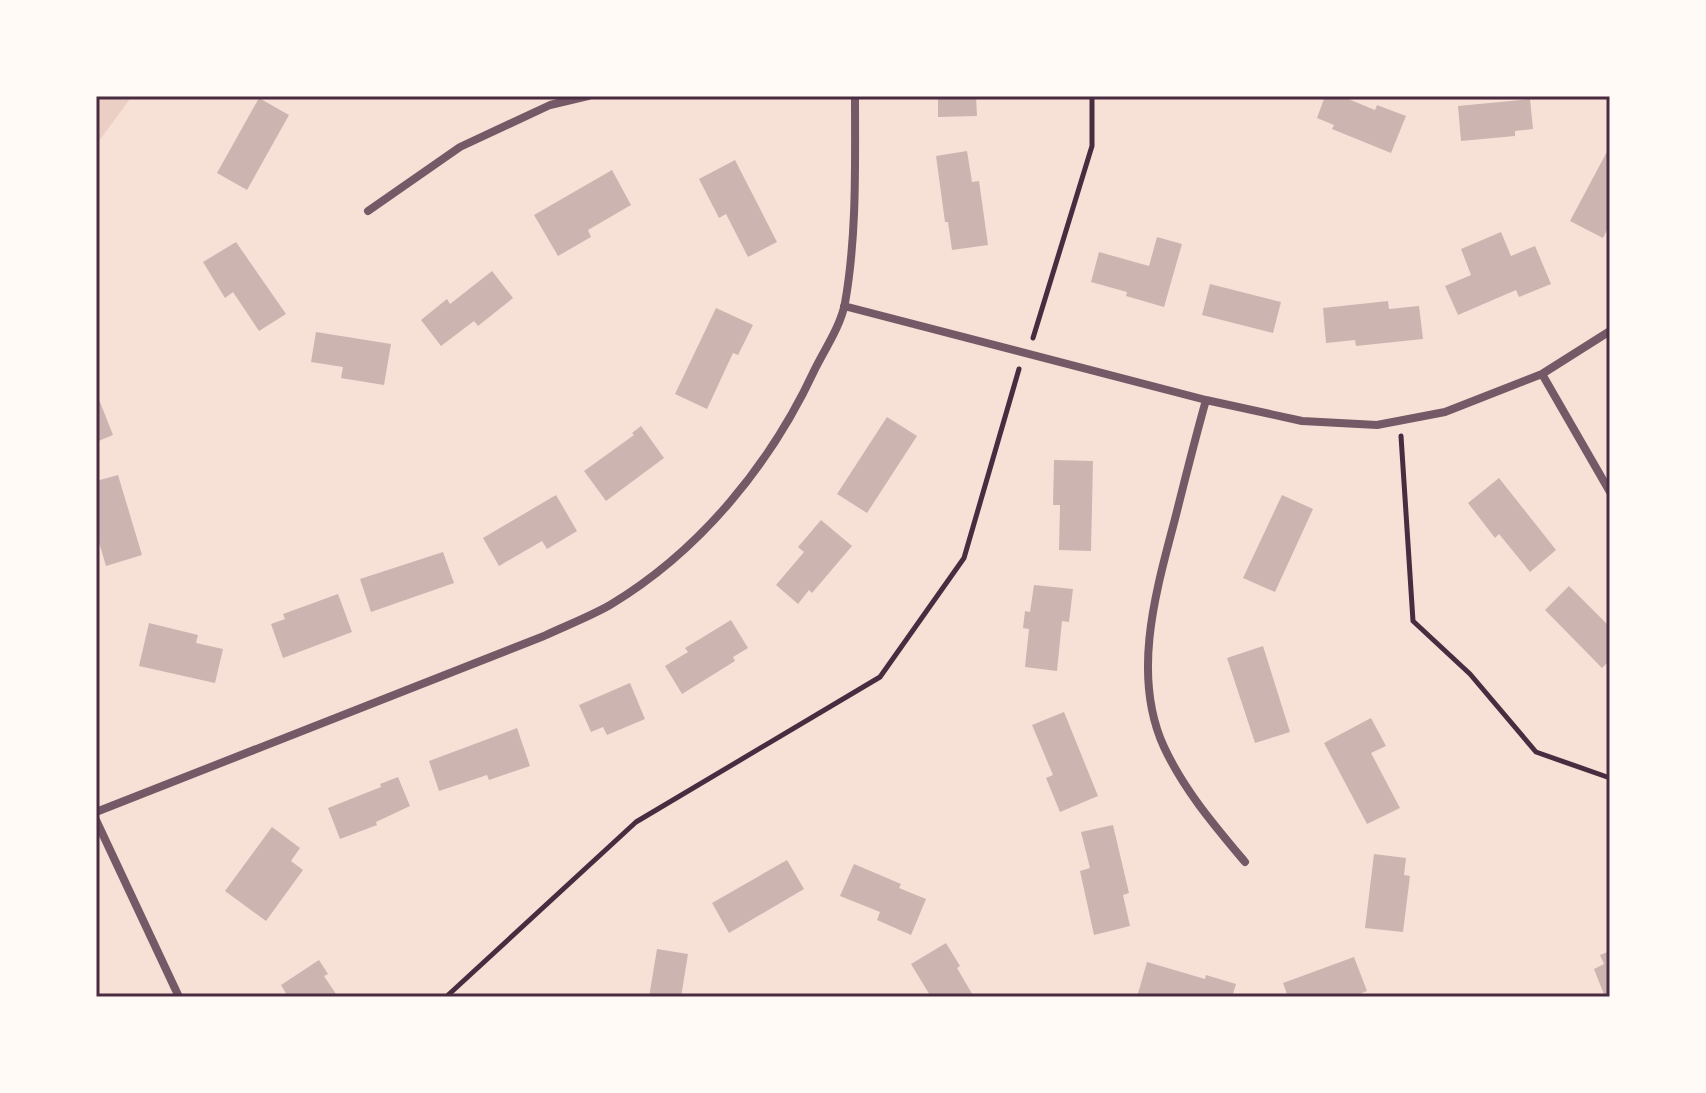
<svg xmlns="http://www.w3.org/2000/svg" width="1706" height="1093" font-family="'Varela Round',sans-serif">
	<rect width="100%" height="100%" fill="#f7e1d7"/>
	<!-- green -->
	<path fill="#ebcfc5" d="M96,96h36l-36,49z"/>
	<!-- building -->
	<path fill="#ccb4b1" d="M938,96h38l1,20 -39,1z
		M1325,96h16l34,14 2,-5 29,11 -15,37 -59,-24 2,-4 -17,-7z
		M259,98l30,17 -42,75 -30,-17z
		M1530,99l3,30 -18,2v5l-54,5 -3,-35z
		M1610,146v78l-7,14 -33,-17z
		M967,151l5,31 7,-1 9,64 -36,5 -4,-28h-3l-9,-66z
		M735,160l42,82 -29,15 -22,-43 -7,4 -20,-39z
		M612,170l19,35 -43,25 3,7 -33,19 -24,-41z
		M1501,232l10,24 24,-10 16,38 -32,13 -3,-7 -58,25 -13,-29 26,-11 -10,-26z
		M1157,237l25,7 -18,63 -38,-11 1,-4 -36,-10 8,-30 50,14z
		M236,242l50,72 -27,17 -26,-39 -8,6 -22,-36z
		M492,271l21,27 -35,28 -4,-5 -33,25 -20,-26 26,-21 3,5z
		M1210,284l71,18 -8,31 -71,-18z
		M1388,301l1,8 30,-3 4,33 -67,7 -1,-6 -29,3 -3,-35z
		M716,308l37,17 -15,30 -5,-2 -26,56 -32,-15z
		M316,332l75,12 -7,41 -43,-7 2,-11 -32,-5z
		M96,392l17,43 -17,7z
		M887,417l30,19 -50,77 -30,-19z
		M641,426l23,32 -58,43 -22,-30 50,-36 -2,-2z
		M1054,460l39,1 -2,90 -32,-1 1,-45h-7z
		M118,475l24,80 -36,11 -10,-34v-51z
		M1499,478l57,72 -26,22 -31,-38 -4,4 -27,-35z
		M556,495l21,36 -30,18 -5,-8 -43,25 -16,-28z
		M1282,495l31,14 -38,83 -32,-14z
		M821,520l31,26 -40,47 -3,-3 -11,14 -22,-19 28,-33 -6,-5z
		M443,552l11,31 -83,29 -11,-33z
		M1034,585l39,4 -4,33 -7,-1 -5,50 -32,-4 4,-38 -6,-1 2,-17 5,1z
		M1569,586l41,41v33l-8,8 -57,-58z
		M338,594l14,38 -69,26 -12,-34 14,-5 -2,-5z
		M731,620l17,28 -15,9 2,4 -53,33 -17,-28 23,-14 -3,-4z
		M149,623l49,12 -2,8 27,6 -8,34 -76,-17z
		M1263,646l27,86 -35,11 -28,-85z
		M630,683l15,36 -38,16 -4,-8 -12,5 -12,-27z
		M1064,712l34,84 -38,16 -14,-34 7,-3 -21,-50z
		M1371,718l15,28 -15,7 29,55 -33,16 -43,-81z
		M517,728l13,38 -41,14 -2,-5 -48,16 -10,-30z
		M398,777l12,29 -34,16 1,3 -37,14 -12,-31 53,-21 -1,-3z
		M1113,825l16,68 -6,2 7,31 -36,9 -14,-64 10,-3 -9,-36z
		M272,827l28,21 -9,13 12,9 -37,51 -41,-30z
		M1374,854l32,4 -2,17 6,1 -7,56 -38,-4z
		M787,860l17,29 -75,44 -17,-30z
		M854,864l47,20 -2,4 27,11 -15,36 -34,-15 3,-8 -40,-16z
		M946,943l14,23 -3,2 17,29h-43l-20,-33z
		M657,949l31,5 -7,43h-32z
		M1610,951v46h-5l-11,-28 10,-5 -4,-9z
		M1354,957l13,34 -15,6h-64l-5,-14z
		M319,960l9,14 -4,2 14,21h-50l-7,-12z
		M1147,962l58,17 1,-4 30,9 -4,13h-95z"/>
	<g fill="none" stroke-linecap="round" stroke-linejoin="round">
		<!-- path -->
		<path stroke="#4a2c40" stroke-width="5" d="M1033,338l59,-192v-50
			M1401,436l12,185 57,53 66,78 74,26
			M446,997l190,-175 244,-145 84,-119 55,-189"/>
		<!-- minor -->
		<path stroke="#755966" stroke-width="8" d="M368,211l92,-64 90,-42 38,-9
			M844,306l362,94 96,21 75,4 68,-13 97,-38 68,-43
			M1542,374l68,118
			M1206,400c-11,39 -21,79 -31,119 -19,72 -44,156 -11,228 20,43 50,78 81,115
			M96,812l448,-176c21,-10 45,-19 66,-31 90,-54 161,-141 205,-236 10,-20 26,-44 30,-66 12,-68 10,-139 10,-207
			M96,820l83,177"/>
	</g>
	<!-- border -->
	<rect width="1706" height="1093" fill="none" stroke="#fffaf5" stroke-width="196"/>
	<rect x="98" y="98" width="1510" height="897" fill="none" stroke="#4a2c40" stroke-width="3"/>
</svg>
